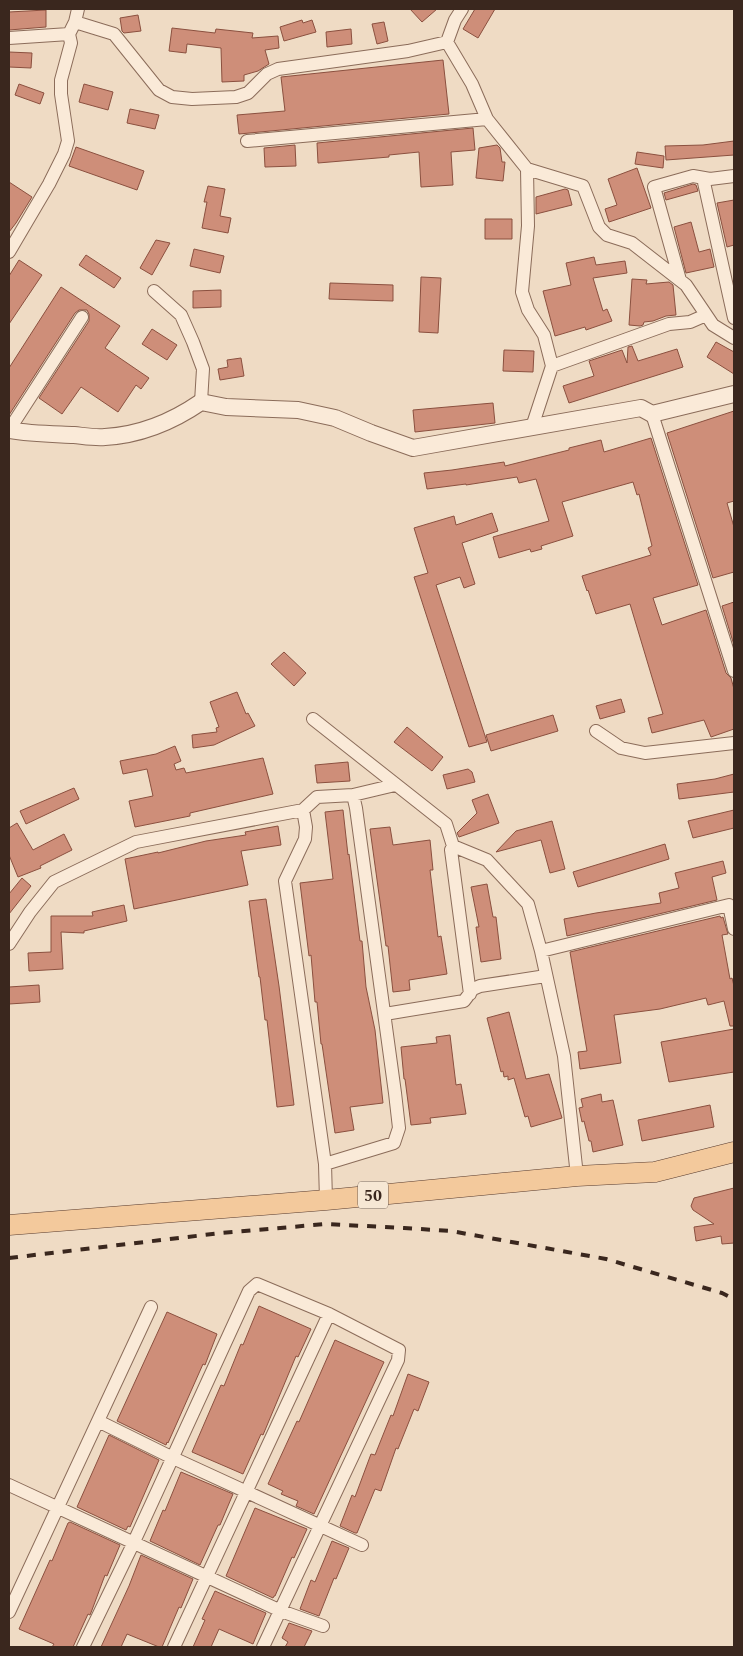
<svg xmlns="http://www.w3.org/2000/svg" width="743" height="1656" font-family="Spectral,serif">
	<rect width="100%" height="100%" fill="#efdbc4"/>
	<!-- building -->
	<path fill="#ce8e79" stroke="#8b503f" d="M410,9h27l-15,13z
		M475,9h20l-17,29 -15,-9z
		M46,10v17l-37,3v-18z
		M138,15l3,16 -17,2 -2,-2 -2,-13z
		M302,20l1,3 9,-3 4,12 -32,9 -4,-14z
		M384,22l4,19 -11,3 -5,-20z
		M172,28l43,5 1,-4 37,4 -1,5 26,-2 1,12 -14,2 4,14 -11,7 -14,4v6l-22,1 -1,-34 -34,-4 -1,9 -17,-2z
		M351,29l1,15 -25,3 -1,-15z
		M9,52l23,1 -1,15 -22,-1z
		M443,60l6,54 -210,20 -2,-19 48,-4 -4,-34z
		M19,84l25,9 -4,11 -25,-9z
		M84,84l29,8 -5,18 -29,-8z
		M130,109l29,6 -4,14 -28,-6z
		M473,128l2,22 -24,2 2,33 -32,2 -2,-35 -30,3v2l-71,6 -1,-20z
		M734,141v14l-68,5 -1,-14 38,-1z
		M295,145l1,21 -31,1 -1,-19z
		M497,145l3,3 2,14h3l-2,19 -27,-3 3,-30z
		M76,147l68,24 -7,19 -68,-24z
		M637,152l27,4 -1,12 -28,-4z
		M637,168l14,40 -42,14 -4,-13 12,-4 -9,-26z
		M9,182l23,15 -16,26 -7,9z
		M693,184l3,1 2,6 -32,9 -2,-7z
		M208,186l17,3 -5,27 11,2 -3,15 -26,-5 5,-26h-3z
		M565,189l3,1 4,15 -36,9v-17z
		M734,200v45l-7,2 -10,-44z
		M485,219h27v20h-27z
		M691,222l8,30 11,-3 4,18 -28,6 -12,-46z
		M156,240l14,3 -18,32 -12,-7z
		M194,249l30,7 -4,17 -30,-7z
		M86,255l35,23 -7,10 -35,-23z
		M594,257l2,8 29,-4 2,12 -34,5 10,33 4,-2 5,12 -26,9 -1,-3 -30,9 -12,-45 28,-6 -5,-22z
		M19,260l23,15 -33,49v-48z
		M421,277l20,1 -3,55 -19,-1z
		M632,279l15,1 -1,4 23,-2 4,3 3,30 -10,1 -13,5 -9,1 -1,3 -3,1 -11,-1z
		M330,283l63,2v16l-64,-2z
		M61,287l59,39 -15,22 44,30 -8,11 -5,-4 -18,27 -37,-25 -19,27 -23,-16 50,-77v-7l-2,-4h-8l-4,3 -66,102v-47z
		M221,290v17l-28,1v-17z
		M152,329l25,16 -10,15 -25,-16z
		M716,342l18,10v22l-27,-17z
		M632,346l6,15 39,-12 6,18 -114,36 -6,-17 31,-10 -5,-15 33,-11 5,13 1,-16z
		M504,350l30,1 -1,21 -30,-1z
		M241,358l3,18 -24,4 -2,-11 10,-2 -1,-7z
		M493,403l2,20 -80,9 -2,-22z
		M734,411v90l-7,2 7,24v45l-21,6 -46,-145z
		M651,438l47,147 -45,13 9,27 44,-15 20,63 5,5 3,11v40l-23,8 -7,-17 -52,13 -4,-15 15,-4 -33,-110 -34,10 -8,-24 -1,1 -5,-15 69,-21 -3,-7 4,-2 -13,-52 -2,1 -4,-13 -71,20 11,34 -32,10 1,3 -11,3 -1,-3 -31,9 -6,-21 56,-16 -13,-42 -17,4 -2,-6 -51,8v-1l-39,5 -3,-16 28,-3 52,-8 1,4 64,-16v-2l32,-8 3,12z
		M492,513l6,18 -36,12 13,41 -11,4 -4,-11 -24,8 51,157 -18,5 -55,-170 14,-4 -14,-45 40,-12 2,9z
		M734,602v43l-12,-39z
		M284,652l22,21 -12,13 -23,-22z
		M237,692l9,22 2,-1 7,13 -41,19 -21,3 -1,-13 25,-3 -1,-4 3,-1 -9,-25z
		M621,699l4,13 -25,7 -4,-13z
		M553,715l5,16 -67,20 -5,-16z
		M407,727l36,30 -11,14 -38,-29z
		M175,746l6,15 -7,3 2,6 8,-2 2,5 77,-15 10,36 -83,19v3l-55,11 -6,-26 24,-5 -6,-27 -24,5 -3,-13 36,-7z
		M348,762l2,19 -33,2 -2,-18z
		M468,769l4,3 3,10 -28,7 -4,-14z
		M734,774v18l-55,7 -2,-15 38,-5z
		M74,788l5,11 -53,25 -6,-13z
		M488,794l11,29 -40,14 -2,-4 20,-20 -5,-13z
		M343,810l5,45 1,-1 11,87h2l4,46 9,43 8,73 -33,4 4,23 -19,3 -13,-89h-1l-4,-42h-2l-4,-47 -2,1 -9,-73 33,-4 -8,-67z
		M734,810v18l-41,10 -5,-17z
		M552,821l13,48 -15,4 -9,-33 -45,12 20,-21z
		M17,823l16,27 31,-16 8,16 -32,16 1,2 -23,9 -9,-22v-27z
		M278,826l3,19 -40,6 7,34 -114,24 -9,-50 33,-7v1l48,-12 40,-6 -1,-3z
		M390,827l3,18 37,-5 3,30h-3l8,67 3,-1 6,38 -38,6 1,10 -17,2 -5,-46h-2l-4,-30 -12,-87z
		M665,844l4,15 -91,28 -5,-15z
		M723,861l3,12 -14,4 5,23 -150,36 -3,-17 32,-6 65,-10 -2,-10 20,-5 -4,-15z
		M22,878l9,8 -22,28v-20z
		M487,884l6,33h3l5,42 -20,3 -5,-35h3l-8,-40z
		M266,899l13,87 15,119 -17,2 -10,-87h-2l-5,-43h-1l-10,-76z
		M124,905l3,16 -43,10v2l-23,-1 2,37 -34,2 -1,-18 23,-1v-36h42l-1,-4z
		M720,916l1,2 2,-1 5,17 -6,1 8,44 2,-1 2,8v40h-4l-6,-25 -16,4 -2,-7 -46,11 -46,6 7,48 -41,6 -2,-17 9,-1 -17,-99z
		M39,985l1,17 -31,2v-17z
		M509,1012l17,67 23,-5 13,44 -31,9 -3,-11 -3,1 -11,-39 -6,2v-4l-4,1 -1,-6 -2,1 -14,-54z
		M734,1029v43l-65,10 -8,-40z
		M450,1035l6,50 5,-1 5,30 -36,4 1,5 -20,2 -6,-46h-1l-3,-32 36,-4 -1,-6z
		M601,1094l1,8 11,-2 10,45 -30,7 -2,-11h-2l-5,-20 -2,1 -3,-14 4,-1 -2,-8z
		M710,1105l4,22 -72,14 -4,-21z
		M734,1188v55l-12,1 -1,-8 -25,5 -2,-14 20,-3 -21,-14 -2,-4 3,-8z
		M259,1306l52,23 -13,28 -2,-1 -33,79 -2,-1 -18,40 -51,-22 29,-67 3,1 17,-42 2,1z
		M167,1312l50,22 -12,31 -2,-1 -35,79 -1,-1 -1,3 -49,-24z
		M335,1340l49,22 -70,152 -18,-8 2,-5 -17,-7 2,-3 -15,-7 29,-63 2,1z
		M408,1374l21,8 -11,29 -4,-2 -16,40 -2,-1 -15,43 -6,-2 -18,44h-2l-15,-7 12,-31 3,2 16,-43 4,1 16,-40 2,1z
		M109,1435l50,25 -29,67 -2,-1 -2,4 -49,-23z
		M181,1472l52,22 -13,31h-2l-18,40 -50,-24 13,-31 2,1z
		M255,1508l52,21 -13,29 -2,-1 -17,39h-1l-1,2 -47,-22z
		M70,1522l50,23 -13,31 -2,-1 -13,35 -2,5 -2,-1 -15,33h-21l2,-3 -35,-15 31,-69 2,1 16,-38z
		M332,1541l17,7 -13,31 -2,-1 -15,38 -19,-7 11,-29 4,2z
		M141,1555l52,24 -12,29 -2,-1 -17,40h-3l-32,-13 -6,13h-20l28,-61z
		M215,1591l51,22 -13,31 -34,-15 -8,18h-18l12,-27 -3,-1z
		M289,1623l23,8 -8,16h-19l3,-5 -6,-4z"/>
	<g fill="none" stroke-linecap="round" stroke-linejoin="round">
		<defs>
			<path id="minor" d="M75,22l39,12 45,56 13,7 20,2 44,-2 12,-4 19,-19 11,-5 130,-18 39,-9 25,42 15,35 40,50 56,17 16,41 8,8 25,8 54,42 27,40 21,13
				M9,38l60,-4
				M447,42l8,-22 7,-11
				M247,141l240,-22
				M527,169l1,57 -6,66 6,18 16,25 8,31 -20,61
				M703,178l31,140
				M9,252l40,-68 15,-30 4,-13 -7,-47v-14l10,-37 -2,-9 6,-12 3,-13
				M680,280l-26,-93 39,-11 17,3 24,-3
				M154,291l27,24 12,27 10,27 -2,33
				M552,366l117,-42 21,-2 16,-7
				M652,414l82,257
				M9,430l73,-113
				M313,719l133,105 7,22 34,14 41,44 13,47 23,105 13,120
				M596,731l25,17 24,5 89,-10
				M303,810l3,17 -1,12 -20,42 40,283
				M453,846l-2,4 19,144
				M9,944l21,-32 24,-30 82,-40 167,-32 14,-13 36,-2 42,-10
				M541,951l188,-46 5,24
				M385,1014l79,-13 9,-12 7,-3 66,-10
				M326,1200l-1,-36 69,-21 5,-15 -4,-35 -39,-285 -3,-13
				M98,1421l75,37 189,87
				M9,1485l272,126 42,15
				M9,1612l142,-305
				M83,1647l50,-103 116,-253 8,-7 72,30 70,36 -1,10 -135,287
				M174,1647l155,-333"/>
			<path id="tertiary" d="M9,430c22,4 43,4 65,5 10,1 21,3 31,2 35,-2 67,-15 96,-35l25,5 72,3 37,8 36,15 42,15 228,-40 11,6 82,-20"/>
			<path id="primary" d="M9,1225l317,-25 251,-24 78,-4 79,-20"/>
		</defs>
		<!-- minor casing -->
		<use href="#minor" stroke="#8b6c5a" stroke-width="14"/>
		<!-- tertiary casing -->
		<use href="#tertiary" stroke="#8b6c5a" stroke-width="18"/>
		<!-- primary casing -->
		<use href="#primary" stroke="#583b2e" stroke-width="21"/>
		<!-- minor -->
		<use href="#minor" stroke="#faead8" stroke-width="12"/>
		<!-- tertiary -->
		<use href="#tertiary" stroke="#faead8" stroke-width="16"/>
		<!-- primary -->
		<use href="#primary" stroke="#f3c99c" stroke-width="20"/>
		<!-- rail -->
		<path stroke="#3a271e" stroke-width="4" stroke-dasharray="9 9" stroke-linecap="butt" d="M9,1258l212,-25 105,-9 78,4 47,3 155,28 116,34 12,6"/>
	</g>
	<g text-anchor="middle" stroke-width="4" stroke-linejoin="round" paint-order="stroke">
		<!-- shield labels -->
		<rect fill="#f6e7d4" stroke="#726155" stroke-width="1" x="358" y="1181.5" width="30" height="27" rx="4"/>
		<g font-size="16" font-weight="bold" fill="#3a271e">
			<text x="373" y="1201">50</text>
		</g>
	</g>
	<!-- border -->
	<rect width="743" height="1656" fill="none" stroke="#3a271e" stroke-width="20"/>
</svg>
